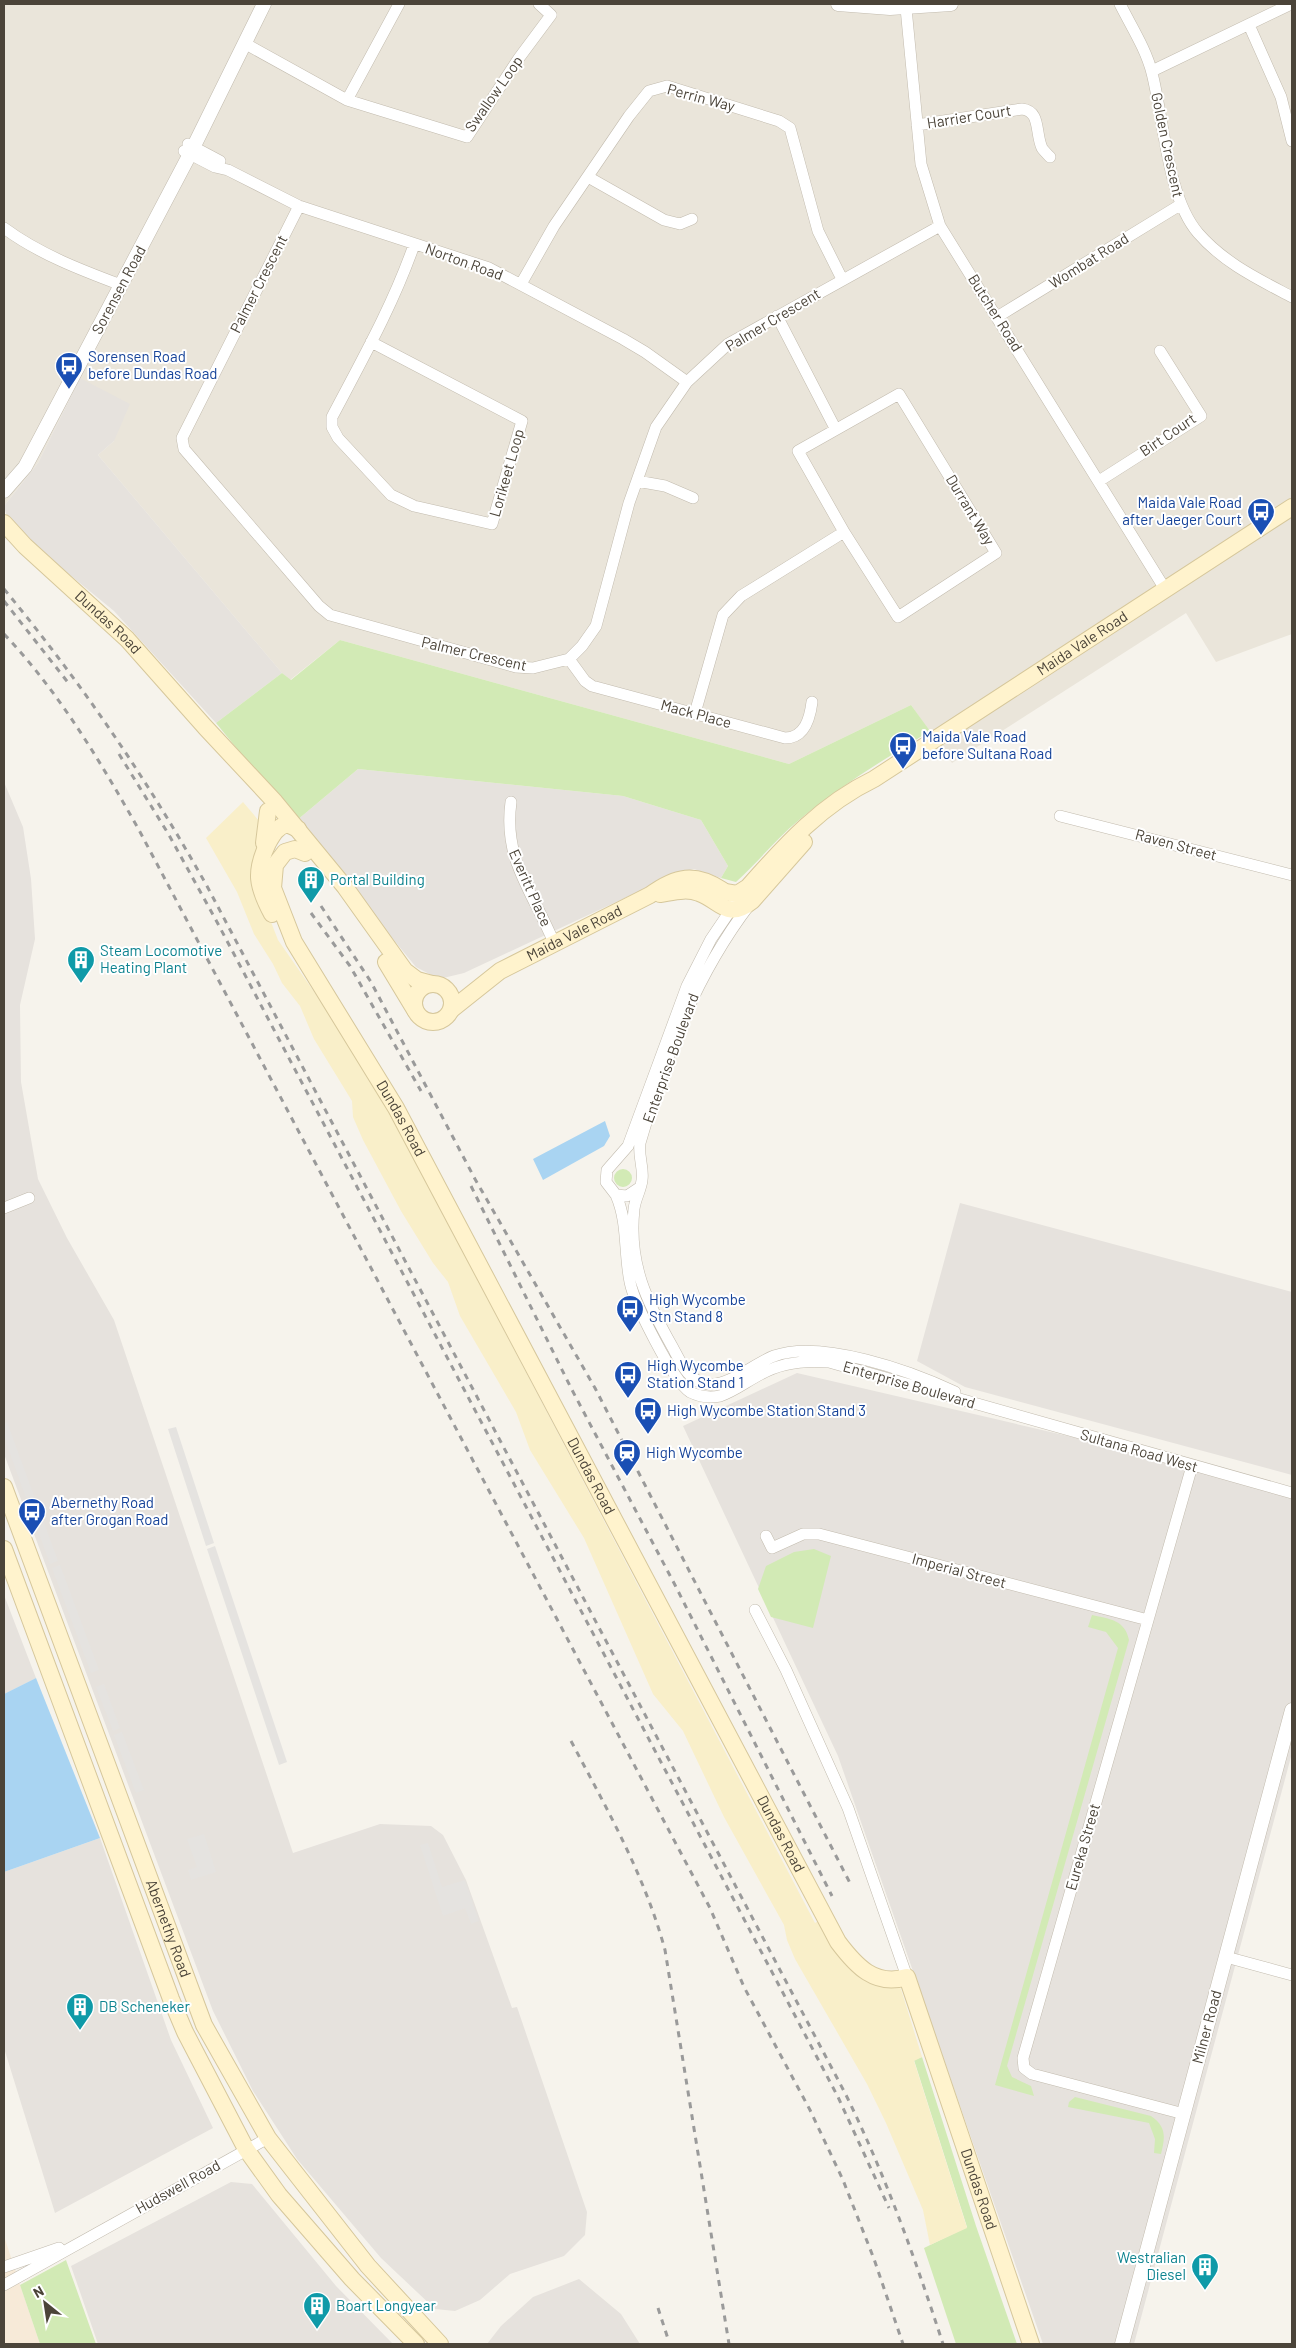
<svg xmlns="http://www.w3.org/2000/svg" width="1296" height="2348" font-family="Barlow,sans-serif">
	<rect width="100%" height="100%" fill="#f6f3ec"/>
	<!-- residential -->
	<path fill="#eae5da" d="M4,4h1288v630l-76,28 -30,-49 -234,150 -41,-58 -122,59 -449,-124 -50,40 -8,-7 -184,-218 16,-14 -34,-63 -42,85 -34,43z"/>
	<!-- commercial -->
	<path fill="#f7ead8" d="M4,2236l16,49 20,59h-36z"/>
	<!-- industrial -->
	<path fill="#e6e2dd" d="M80,378l50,26 -16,37 -16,14 184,218 -66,50 -102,-112 -72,-59 -35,-35 -3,-11 34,-43z
		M358,769l265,27 78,24 27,46 -7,12 -27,-9 -18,5 -212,99 -25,6 -23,-12 -120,-146z
		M4,782l19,45 8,52 4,60 -15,66 1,77 17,97 29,59 47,82 179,533 87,-29 51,2 12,9 23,45 46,128 5,-1 70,205 -2,23 -21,21 -54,18 -30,26 -25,11 -20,-2 -54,-51 -84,-99 -44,-68 -40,-80 -209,-557z
		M960,1203l332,89v183l-327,-88 -48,-26z
		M797,1373l495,115v265l-158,591h-91l-205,-588 -155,-330z
		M4,1595l32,83 -32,16z
		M100,1838l71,202 42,88 -158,85 -51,-165v-176z
		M231,2182l21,2 84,102 57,58h-295l-27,-78z
		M579,2279l42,35 19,30h-153l14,-18 32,-29z"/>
	<!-- green -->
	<path fill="#d2eab5" d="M340,640l449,124 122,-59 19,26c-45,28 -90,55 -131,89 -22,18 -41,42 -63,62l-15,-4 7,-12 -27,-46 -78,-24 -265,-27 -62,52 -80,-98 66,-50 9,7z
		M614 1178a9 9 0 1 1 18 0a9 9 0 1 1-18 0Z
		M814,1549l17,7 -18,72 -42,-11 -13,-28 8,-23 28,-14z
		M1092,1615c18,4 33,5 37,25l-122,426 5,11 19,9 3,10 -39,-11 123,-437 -12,-16 -18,-5z
		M922,2057l54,169 41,118h-61l-32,-96 43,-21 -53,-167z
		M1075,2097l76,19c16,11 14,22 10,38l-7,-1 1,-14 -6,-16 -81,-16 1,-5z
		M66,2260l30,84h-56l-20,-59z"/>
	<!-- sand -->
	<path fill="#f9efc9" d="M243,802l33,39 -6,13 -4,55 12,31 55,79 58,96 424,808 7,-4 16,32 62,35 22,71 -8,4 53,167 -37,17 -7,-35 -37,-87 -19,-39 -72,-125 -8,-19 -3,-15 -60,-108 -41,-86 -30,-37 -69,-156 -54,-88 -14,-38 -56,-96 -12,-34 -15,-19 -32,-52 -38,-71 -10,-23 -1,-16 -38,-62 -14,-33 -18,-23 -9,-19 -19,-30 -17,-42 -31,-54z"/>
	<!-- parking -->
	<path fill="#e5e3e0" d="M7,1422l51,139 -8,3 -46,-127v-13z
		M176,1427l38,116 -8,3 -38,-117z
		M215,1546l72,216 -8,3 -72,-216z
		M60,1565l39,105 -8,3 -39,-105z
		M104,1684l16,44 -7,3 -17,-44z
		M122,1732l22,58 -8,3 -22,-58z
		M204,1834l12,38 -25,8 -3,-10 9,-3 -10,-28z
		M428,1843l14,44 23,-7 14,41 -8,3 -6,-16 -22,8 -23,-71z"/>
	<!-- water -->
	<path fill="#a9d4f2" d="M605,1121l5,15 -6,10 -61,34 -10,-21z
		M36,1678l64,160 -96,34v-178z"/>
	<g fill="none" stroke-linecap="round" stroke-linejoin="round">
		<defs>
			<path id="minor" d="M1120,4c11,22 26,45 32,69 12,47 15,124 46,160 26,30 60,46 94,64
				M906,8l15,156 19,62 225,363
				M1249,25l32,72 11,44
				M244,43l103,57 120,37 52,-79 32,-43 -12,-11
				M1152,71l139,-67
				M347,100l52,-96
				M917,125l105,-16c19,2 13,24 20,39 2,3 5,6 8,9
				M188,144l32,17
				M184,151l31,16 13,3 71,36 190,62 134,71 22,13 42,30
				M588,177l76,43 16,4 12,-5
				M299,206l-117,232 2,11 135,157 11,9 186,52 17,1 36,-9 13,-13 14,-20 33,-123 27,-76 31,-45 41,-38 212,-118
				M4,228c35,26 77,42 117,57
				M521,284l33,-58 75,-110 20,-25 18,-5 112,35 11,7 28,103 24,48
				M777,316l58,112
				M997,317l183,-112
				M371,342l151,79 -30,103 -78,-18 -23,-11 -53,-57 -6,-11v-10c30,-57 61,-112 82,-172
				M899,394l97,159 -98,64 -54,-85 -46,-81z
				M637,481l28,5 28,12
				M1099,481l102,-65 -41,-65
				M569,659l16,22 7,5 193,52c20,0 25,-20 27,-36
				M695,713l28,-98 18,-19 103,-64
				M511,802c-8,58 22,90 43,141
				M1060,816l232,59
				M750,904c-55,72 -85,153 -110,239 -2,14 4,25 2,37 -1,10 -7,19 -8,29 -6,55 13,93 39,139 8,15 16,34 35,36 20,3 47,-21 66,-28 47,-17 137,15 181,36
				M639,1188l-12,8 -11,-1 -10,-13 1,-12 21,-24 59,-160 24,-47 23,-34
				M616,1195c12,27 8,58 14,87 4,21 43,99 60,110 10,5 20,6 30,4 15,-5 27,-15 41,-22 21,-12 44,-14 68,-12l463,131
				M4,1208l25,-10
				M766,1536l6,12 31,-14h16l329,86
				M755,1610l31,60 62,138 59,169
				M1226,1957l66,18
				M1184,2114l-152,-40 -8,-6 -1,-10 169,-592
				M4,2267l55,-19
				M4,2285l264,-147"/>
			<path id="tertiary" d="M838,4l52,4 61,-4
				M4,491l21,-24 8,-15 157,-298 74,-150
				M1122,2344l170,-634"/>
			<g id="secondary">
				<path id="s1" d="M4,523l21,23 102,93 78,88 70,75 70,85 60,84 12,9 15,4"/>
				<path d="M264,843l4,-32"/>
				<path id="s2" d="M305,853l-10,-4 -10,3 -10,13 -2,23 21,54 102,166 442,834c18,24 37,45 69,35l124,367"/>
				<path id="s3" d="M725,892l12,2 11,-7c37,-42 74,-83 126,-108l418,-272"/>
				<path d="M660,894c13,-2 27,-6 39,-1 22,8 28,28 53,8l52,-59"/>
				<path d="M272,914c-15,-28 -18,-42 -4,-71 5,-9 9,-16 19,-19l11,5"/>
				<path d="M386,962l29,48"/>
				<circle cx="433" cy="1003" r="19"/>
				<path id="s4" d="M451,1010l49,-39 150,-76c26,-19 45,-23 72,-5"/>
				<path id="s5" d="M4,1487l200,538 64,113 100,128 72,78"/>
				<path d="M4,1549l167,450 14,33 61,117 33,46 73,84 64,65"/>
			</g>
		</defs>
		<!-- minor casing -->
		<use href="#minor" stroke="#c2bbae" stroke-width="12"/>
		<!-- tertiary casing -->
		<use href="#tertiary" stroke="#c2bbae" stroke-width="15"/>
		<!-- secondary casing -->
		<use href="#secondary" stroke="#d6c79b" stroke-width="18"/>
		<!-- minor -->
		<use href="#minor" stroke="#fff" stroke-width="11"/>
		<!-- tertiary -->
		<use href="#tertiary" stroke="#fff" stroke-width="14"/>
		<!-- secondary -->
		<use href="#secondary" stroke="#fff3cd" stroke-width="16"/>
		<!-- rail -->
		<path stroke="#9a9a9a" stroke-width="3" stroke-dasharray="6 6" stroke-linecap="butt" d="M4,589c77,93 145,193 204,299l637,1205c40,81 70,165 98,251
			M4,601l66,84
			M4,634c55,58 96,127 135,196l571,1078 34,79 66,123 33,70 31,79 29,85
			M119,754l50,81 48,87 621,1175 51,111
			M321,906l50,76 104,197 120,209 256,497
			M311,913l39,53 71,125
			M471,1186l100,202 104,197 157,311
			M571,1741c36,68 74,135 94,209l64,394
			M658,2308l11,34"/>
	</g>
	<!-- icons -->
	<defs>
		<symbol id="bus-pin" viewBox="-11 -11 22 30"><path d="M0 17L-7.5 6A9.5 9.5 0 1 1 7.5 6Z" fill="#1a4fb4" stroke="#fff"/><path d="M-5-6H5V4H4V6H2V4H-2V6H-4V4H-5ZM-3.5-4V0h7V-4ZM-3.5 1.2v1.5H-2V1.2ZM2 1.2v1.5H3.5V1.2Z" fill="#fff"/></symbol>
		<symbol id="building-pin" viewBox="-11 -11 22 30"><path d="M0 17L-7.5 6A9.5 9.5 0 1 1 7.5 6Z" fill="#0f9aa8" stroke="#fff"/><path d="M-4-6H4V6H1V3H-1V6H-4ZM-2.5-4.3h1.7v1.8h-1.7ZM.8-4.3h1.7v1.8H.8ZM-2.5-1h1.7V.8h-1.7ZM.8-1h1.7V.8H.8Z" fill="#fff"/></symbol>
		<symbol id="station-pin" viewBox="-11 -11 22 30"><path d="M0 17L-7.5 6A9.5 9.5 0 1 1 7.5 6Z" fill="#1a4fb4" stroke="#fff"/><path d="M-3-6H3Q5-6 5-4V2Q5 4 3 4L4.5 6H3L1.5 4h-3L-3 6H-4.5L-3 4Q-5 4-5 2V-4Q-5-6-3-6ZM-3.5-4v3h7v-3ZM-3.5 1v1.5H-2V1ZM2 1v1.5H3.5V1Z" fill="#fff"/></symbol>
	</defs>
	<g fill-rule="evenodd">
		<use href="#bus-pin" x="53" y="350" width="32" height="43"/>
		<use href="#bus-pin" x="1245" y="496" width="32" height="43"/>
		<use href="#bus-pin" x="887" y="730" width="32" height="43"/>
		<use href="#building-pin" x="295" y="864" width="32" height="43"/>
		<use href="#building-pin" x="65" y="944" width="32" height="43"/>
		<use href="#bus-pin" x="614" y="1293" width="32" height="43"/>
		<use href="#bus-pin" x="612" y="1359" width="32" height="43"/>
		<use href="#bus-pin" x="632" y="1395" width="32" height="43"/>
		<use href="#station-pin" x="611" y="1437" width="32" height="43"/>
		<use href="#bus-pin" x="16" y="1496" width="32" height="43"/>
		<use href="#building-pin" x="64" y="1991" width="32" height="43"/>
		<use href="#building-pin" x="1189" y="2251" width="32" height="43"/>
		<use href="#building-pin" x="301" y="2290" width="32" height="43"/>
	</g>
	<g text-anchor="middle" stroke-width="4" stroke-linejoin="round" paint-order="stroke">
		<!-- street labels -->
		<g font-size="15" fill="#4b4439" stroke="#fff">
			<text transform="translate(494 94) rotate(-55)" y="5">Swallow Loop</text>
			<text transform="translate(701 98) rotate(15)" y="5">Perrin Way</text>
			<text transform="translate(969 117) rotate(-9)" y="5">Harrier Court</text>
			<text transform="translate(1167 145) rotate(78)" y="5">Golden Crescent</text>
			<text transform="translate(1089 261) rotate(-32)" y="5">Wombat Road</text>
			<text transform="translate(464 262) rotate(20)" y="5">Norton Road</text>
			<text transform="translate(259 284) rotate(-63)" y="5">Palmer Crescent</text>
			<text transform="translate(119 290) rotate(-62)" y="5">Sorensen Road</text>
			<text transform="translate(995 313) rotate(58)" y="5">Butcher Road</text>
			<text transform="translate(773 320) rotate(-31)" y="5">Palmer Crescent</text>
			<text transform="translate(1168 435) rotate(-34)" y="5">Birt Court</text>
			<text transform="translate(507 473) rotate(-74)" y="5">Lorikeet Loop</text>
			<text transform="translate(970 510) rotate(59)" y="5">Durrant Way</text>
			<text dy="5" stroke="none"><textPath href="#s1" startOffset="144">Dundas Road</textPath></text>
			<text dy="5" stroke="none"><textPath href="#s3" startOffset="441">Maida Vale Road</textPath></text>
			<text transform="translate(474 654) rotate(13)" y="5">Palmer Crescent</text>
			<text transform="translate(696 714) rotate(15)" y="5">Mack Place</text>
			<text transform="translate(1176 845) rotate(15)" y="5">Raven Street</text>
			<text transform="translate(530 888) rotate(66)" y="5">Everitt Place</text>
			<text dy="5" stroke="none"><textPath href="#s4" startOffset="146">Maida Vale Road</textPath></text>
			<text transform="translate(671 1058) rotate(-70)" y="5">Enterprise Boulevard</text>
			<text dy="5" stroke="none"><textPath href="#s2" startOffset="325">Dundas Road</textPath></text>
			<text transform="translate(909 1385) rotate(16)" y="5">Enterprise Boulevard</text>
			<text transform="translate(1139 1451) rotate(16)" y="5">Sultana Road West</text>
			<text dy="5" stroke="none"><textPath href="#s2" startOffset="730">Dundas Road</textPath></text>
			<text transform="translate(959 1571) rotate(15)" y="5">Imperial Street</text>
			<text dy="5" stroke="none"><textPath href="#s2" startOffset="1135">Dundas Road</textPath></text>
			<text transform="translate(1083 1847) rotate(-74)" y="5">Eureka Street</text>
			<text dy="5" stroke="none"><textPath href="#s5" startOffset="471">Abernethy Road</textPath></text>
			<text transform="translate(1207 2027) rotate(-75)" y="5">Milner Road</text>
			<text transform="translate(178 2187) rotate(-29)" y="5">Hudswell Road</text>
			<text dy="5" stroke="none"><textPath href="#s2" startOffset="1565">Dundas Road</textPath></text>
		</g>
		<!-- transit labels -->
		<g font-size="15" fill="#164399" stroke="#fff" text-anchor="start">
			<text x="88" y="362">Sorensen Road<tspan x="88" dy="17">before Dundas Road</tspan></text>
			<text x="1242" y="508" text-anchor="end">Maida Vale Road<tspan x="1242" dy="17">after Jaeger Court</tspan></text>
			<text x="922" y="742">Maida Vale Road<tspan x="922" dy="17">before Sultana Road</tspan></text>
			<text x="649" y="1305">High Wycombe<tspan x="649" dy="17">Stn Stand 8</tspan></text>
			<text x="647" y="1371">High Wycombe<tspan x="647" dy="17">Station Stand 1</tspan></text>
			<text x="667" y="1416">High Wycombe Station Stand 3</text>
			<text x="646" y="1458">High Wycombe</text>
			<text x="51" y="1508">Abernethy Road<tspan x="51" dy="17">after Grogan Road</tspan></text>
		</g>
		<!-- culture labels -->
		<g font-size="15" fill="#0d838f" stroke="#fff" text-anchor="start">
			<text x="330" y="885">Portal Building</text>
			<text x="100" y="956">Steam Locomotive<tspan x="100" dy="17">Heating Plant</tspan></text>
			<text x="99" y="2012">DB Scheneker</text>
			<text x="1186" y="2263" text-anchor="end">Westralian<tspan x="1186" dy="17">Diesel</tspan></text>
			<text x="336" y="2311">Boart Longyear</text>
		</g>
	</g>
	<!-- border -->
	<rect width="1296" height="2348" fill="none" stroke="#4b4439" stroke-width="10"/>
	<!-- north arrow -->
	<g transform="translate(45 2303) rotate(330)" stroke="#ffffff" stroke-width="4" paint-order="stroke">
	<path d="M0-4L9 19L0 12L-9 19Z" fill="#4b4439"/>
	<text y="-8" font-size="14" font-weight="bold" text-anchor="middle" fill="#4b4439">N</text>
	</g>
</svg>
